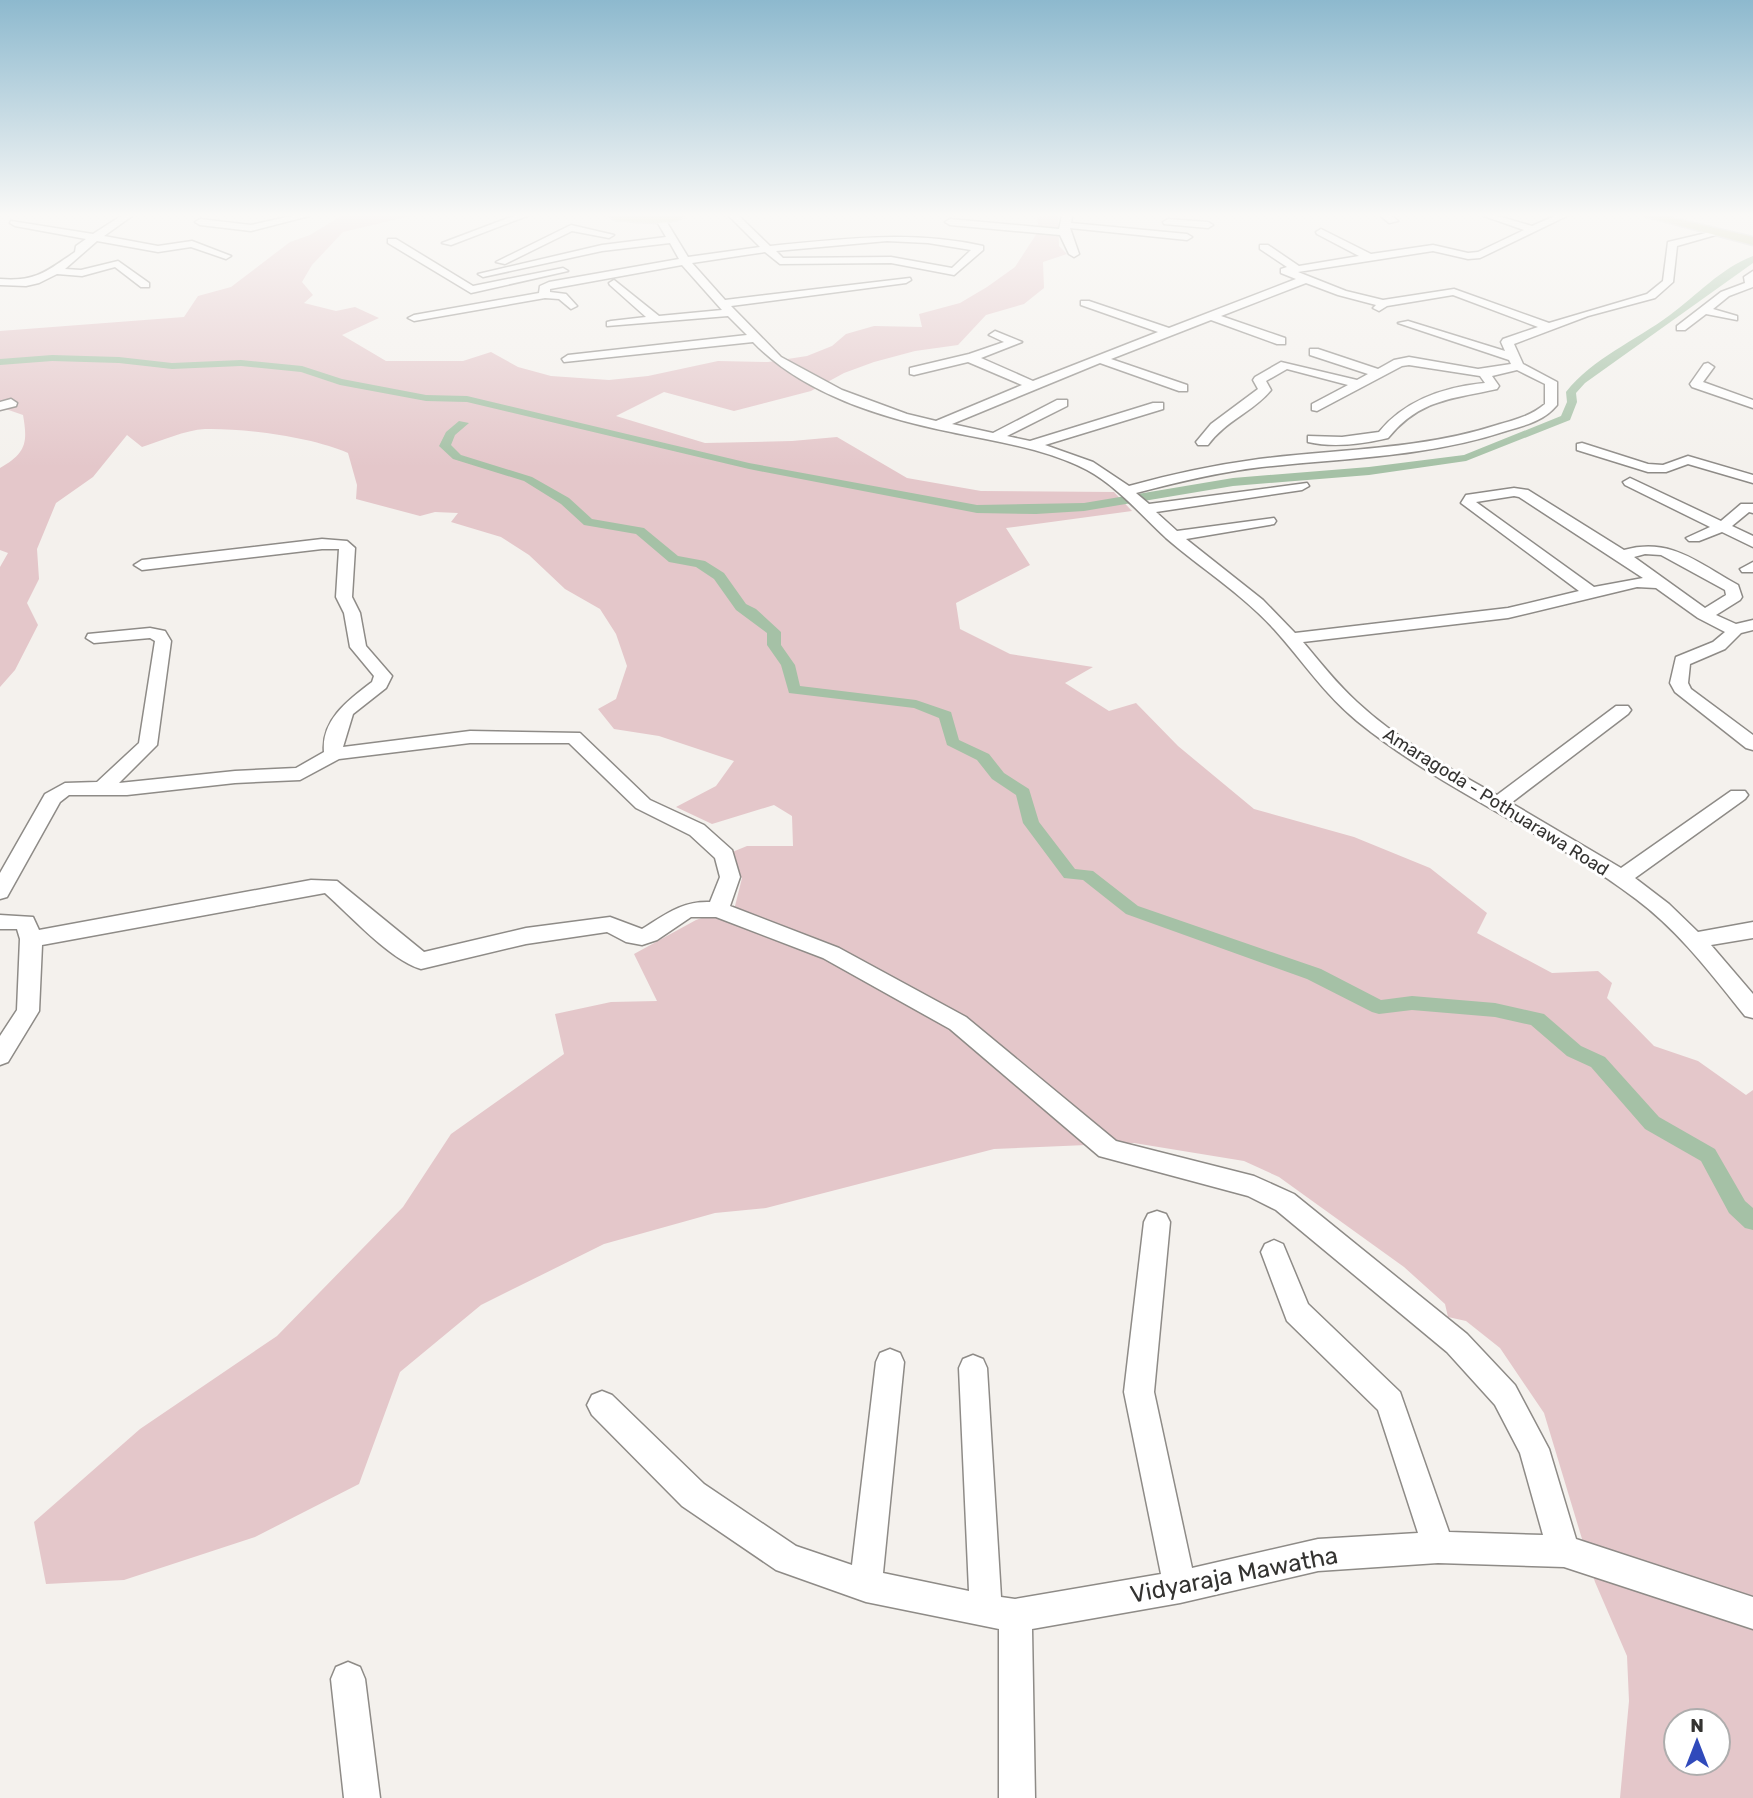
<svg xmlns="http://www.w3.org/2000/svg" width="1753" height="1798" font-family="Rubik,sans-serif">
	<rect width="100%" height="100%" fill="#f4f1ed"/>
	<!-- green -->
	<path fill="#e4c7ca" fill-rule="evenodd" d="M341,216h70l-68,16 -31,33 -10,17 11,13 -9,8 32,8 19,-4 24,11 -37,17 44,26h77l28,-9 27,15 33,9 58,4 39,-4 70,-15 50,1 39,-6 25,-10 14,-12 28,-8 48,1 -3,-13 41,-11 27,-16 28,-20 24,-37 -2,-13 21,-1 1,30 8,8 -24,8 1,26 -20,16 -38,11 -28,30 -43,6 -41,11 -30,11 -33,18 -77,20 -70,-19 -48,24 89,27 87,-2 45,-4 70,41 74,13 133,1 18,19 -126,17 24,37 -74,38 4,26 50,25 83,13 -28,16 44,28 27,-8 42,43 76,63 100,28 76,31 57,45 -10,20 75,40 46,-2 14,12 -5,15 47,48 44,15 48,34 7,-5v708h-133l9,-97 -2,-45 -32,-74 -51,-169 -44,-65 -34,-27 -18,-4 -3,-13 -41,-37 -125,-90 -35,-16 -110,-18 -140,6 -228,59 -51,5 -111,31 -123,61 -81,67 -41,112 -104,53 -131,43 -78,4 -12,-62 106,-93 137,-93 126,-129 48,-73 113,-80 -9,-40 56,-12 46,-1 -23,-47 62,-34 39,-14 7,-28 -17,-23 22,-9h46l-1,-30 -18,-11 -62,19 -36,-17 40,-21 18,-25 -75,-25 -45,-7 -16,-20 18,-10 11,-33 -11,-32 -16,-25 -35,-20 -36,-34 -28,-18 -50,-15 7,-9 -23,-1 -15,4 -64,-17 1,-14 -9,-32c-36,-16 -104,-25 -143,-24 -20,1 -44,12 -63,18l-15,-12 -34,42 -37,26 -19,46 2,30 -12,24 11,22 -23,45 -15,17v-120l8,-14 -8,-3v-82c26,-15 28,-25 23,-53l-23,-8v-76l184,-14 14,-21 33,-9 59,-45 20,-7zM1676,1721h42v42h-42z"/>
	<g fill="none" stroke-linecap="round" stroke-linejoin="round">
		<!-- canal -->
		<path fill="#a5c1a6" fill-rule="evenodd" d="M1753,256v7l-168,120 -9,10 1,9 -7,18 -104,41 -97,14 -136,11 -149,25 -48,3 -59,-1 -228,-44 -282,-67 -41,-1 -86,-16 -39,-13 -60,-6 -69,3 -53,-6 -67,-2 -52,4v-6l52,-4 67,2 53,6 69,-3 61,6 40,13 84,16 41,1 282,67 228,42 107,-2 149,-25 136,-11 95,-12 97,-39 6,-14 -1,-10c27,-34 69,-51 104,-77 26,-19 51,-47 83,-59z
			M459,421l10,2 -14,12 -4,10 10,10 71,22 37,21 23,21 52,9 34,28 27,5 19,12 22,31 10,5 25,23v13l14,20 5,21 116,14 35,12 8,28 30,14 15,19 25,16 10,33 36,47 18,2 45,35 183,63 60,31 31,-4 83,7 49,11 37,32 24,11 54,60 56,32 30,52 8,7v22l-8,-2 -16,-15 -28,-52 -56,-32 -54,-62 -24,-11 -36,-31 -36,-8 -83,-7 -33,4 -7,-2 -65,-33 -181,-65 -43,-34 -19,-2 -41,-55 -7,-28 -24,-16 -15,-19 -30,-15 -8,-27 -25,-10 -125,-15 -8,-28 -14,-20v-12l-31,-23 -22,-31 -18,-12 -27,-5 -33,-28 -52,-9 -23,-21 -37,-23 -71,-22 -14,-13 7,-14z"/>
		<defs>
			<path id="minor" d="M121,216h11l-28,20 54,10 34,-5 39,15 -5,3 -35,-12 -33,5 -61,-11 -32,28 16,1 37,-9 31,22v4h-8l-26,-20 -33,9 -25,-2 -18,9 -13,3 -26,-1v-6c36,3 47,-8 75,-27l1,-6 10,-7 -71,-13 -5,-3 1,-2 82,13z
				M292,216h17l-58,15 -51,-6 -5,-3 5,-3 51,6z
				M513,216h14l-76,29 -9,-2z
				M657,216h6l25,41 72,-10 -31,-31h10l31,30c72,-7 141,-16 213,0v4l-29,25 -63,-12 -111,1 -15,-12 -73,11 33,37 185,-22 1,2 -5,3 -175,23 50,51 61,33 65,24 29,7 86,-36 -54,-23 -54,13 -4,-1v-6l59,-14 35,-12 -15,-7 6,-4 27,11 -41,16 52,23 125,-49 -77,-27v-4h8l80,27 127,-49 -15,-6v-4l6,-2 -27,-18v-4h8l31,21 60,-10 -42,-22 -1,-2 5,-3 50,25 62,-9 35,8 10,-1 46,-22 -40,-14h14l34,10 23,-10h12l-87,42 -12,1 -35,-8 -135,21 48,19 37,9 71,-11 95,34 98,-29 16,-13 5,-39 51,-12v4l-42,12 -4,36 -18,16 -67,18 -74,28 9,20 34,18v23c-13,16 -31,20 -51,26 -79,26 -161,27 -244,36 -43,5 -84,15 -126,26l13,11 158,-21 2,3 -7,4 -146,22 21,19 97,-13 2,3 -2,3 -5,1 -83,14 77,61 32,33 213,-25 71,-17 -118,-88 5,-8 48,-7 14,2 96,60c47,-13 74,13 114,35l4,12 -2,3 -24,15 20,9 17,-4v10l-12,3 -16,16 -35,15 -2,19 3,6 62,46v15l-7,-2 -71,-56 -5,-9 6,-26 37,-15 12,-10 -27,-14 -42,-30 -19,-1 -129,31 -205,24c17,20 34,42 54,60 41,38 91,66 140,93l119,-89h12l3,4 -3,4 -117,89 110,65 110,-77h14l3,4 -3,4 -110,79 34,26 29,28 55,-10v16l-42,7 42,49v24l-8,-2c-33,-41 -66,-85 -109,-117 -89,-67 -193,-108 -279,-178 -32,-26 -55,-61 -83,-92 -32,-35 -72,-60 -108,-91 -26,-24 -48,-51 -79,-68 -42,-22 -90,-28 -136,-38 -69,-14 -148,-38 -198,-90l-189,20 -2,-3 6,-4 179,-20 -19,-19 -121,10v-4l4,-1 35,-4 -36,-32 -1,-2 5,-3 45,36 63,-6 -40,-45 -132,24v3l16,2 11,12 -6,3 -12,-10 -14,-1 -131,23 -6,-3 6,-3 125,-22 1,-7 9,-4 130,-23 -9,-16 -68,8 -119,26 -5,-3 124,-29 64,-8 -11,-19zM887,241l41,2 43,7 -19,18 -61,-11 -108,1 -7,-7zM1306,283l32,12 38,10 -3,3 6,3 8,-5 66,-11 85,32 -35,12 -2,3 4,9 -97,-30 -10,2 111,37 2,4 -33,5 -69,-12 -15,3 -16,9 -60,-20h-8v6l58,19 -11,6 -76,-18 -26,15 -2,3 5,9 -47,35 -15,18 2,3h10c17,-24 45,-33 63,-55l-5,-9 21,-12 61,16 -36,19v6l5,1 85,-45 7,-1 71,11 5,7c-41,4 -80,17 -106,49l-37,5 -34,-1v6c26,6 54,2 80,-4 32,-39 64,-39 109,-49l2,-3 -7,-10 25,-6 28,14v20c-14,12 -31,16 -48,21 -78,25 -158,24 -238,34 -44,6 -87,15 -130,27l-36,-24 -48,-17 118,-36v-6h-10l-123,38 -23,-5 60,-30v-6h-10l-64,33 -41,-9 148,-61 79,28h8v-6l-76,-26 100,-39 66,24h8v-6l-64,-22zM1514,496l5,1 124,81 -49,9 -118,-85zM1645,554l16,1 64,35 1,5 -21,13 -71,-51z
				M1062,216h10l-1,7 116,11 5,3 -5,3 -117,-12 9,26 -5,3 -5,-3 -9,-19 -110,-10 -5,-3 5,-3 109,10z
				M1381,216h11l6,5 -9,2z
				M1168,219l40,3 5,3 -5,3 -44,-4 -1,-2z
				M571,225l43,10 -5,3 -37,-7 -67,33 -9,-2z
				M388,239h8l77,47 90,-18 5,3 -97,22 -83,-50z
				M1753,271v16l-24,9 -16,13 24,7v4l-31,-6 -21,16h-8v-4l44,-34 24,-9 -1,-6z
				M1708,363l6,4 -11,15 50,18v8l-61,-21 -2,-3 14,-20z
				M11,399l6,4 -1,3 -16,4v-8z
				M1582,443l66,21 15,1 25,-9 65,19v8l-65,-19 -22,8h-18l-71,-22v-6z
				M1630,478l91,43 20,-17h12v9l-4,-1 -17,14 21,10v11l-31,-15 -23,9h-10l-3,-3 24,-11 -85,-42 -2,-3z
				M322,539l25,2 8,7 -3,49 8,16 6,33 26,30 -6,12 -33,26 -10,33 127,-16 110,2 70,67 54,25 28,25 8,27 -10,29 109,42 127,69 150,124 138,35 40,18 173,140 48,51 34,64 27,90 177,58v32l-189,-62 -126,-4 -120,8 -138,32 -148,26 3,169h-36v-169l-133,-27 -90,-32 -94,-64 -90,-91 -5,-10 5,-10 10,-4 10,4 92,89 92,62 56,19 24,-203 4,-9 10,-4 10,4 4,9 -21,211 86,18 -10,-223 4,-9 10,-4 10,4 4,9 14,229 14,2 146,-25 -37,-182 20,-170 4,-8 9,-3 9,3 4,8 -16,170 38,176 126,-29 100,-6 -40,-123 -91,-89 -26,-69 4,-8 9,-4 9,4 25,60 92,88 49,140 94,3 -23,-82 -25,-48 -48,-53 -171,-142 -28,-14 -149,-40 -149,-127 -127,-71 -107,-41h-25l-34,23 -15,5 -16,-3 -19,-10 -81,12 -105,25c-31,-9 -71,-54 -96,-76l-283,52 -3,66 -31,51 -8,3v-29l17,-26 3,-71 -3,-10h-17v-14l33,2 6,13 272,-50 26,1 87,71 102,-24 84,-11 32,12c23,-14 39,-28 68,-27l10,-25 -5,-19 -25,-23 -54,-27 -67,-65h-99l-131,16 -39,21 -65,3 -108,12h-58l-9,7 -53,95 -7,2v-26l45,-79 20,-11 32,-1 42,-39 16,-102 -5,-3 -56,5 -8,-5 2,-4 62,-6 15,3 6,10 -14,104 -38,38 116,-12 61,-3 28,-16c-3,-33 26,-53 48,-70l2,-6 -24,-29 -6,-34 -8,-16 3,-48h-17l-180,21 -8,-5 8,-5z
				M1753,562v10h-11l-2,-3z
				M348,1662l12,5 5,12 15,119h-36l-13,-119 5,-12z"/>
			<path id="major" d="M609,216h76c-16,12 -50,5 -70,4z
				M1644,216h20l89,21v8z"/>
		</defs>
		<!-- minor casing -->
		<use href="#minor" stroke="#8e8b87" stroke-width="3"/>
		<!-- major casing -->
		<use href="#major" stroke="#cecece" stroke-width="3"/>
		<!-- minor -->
		<use href="#minor" fill="#fff" fill-rule="evenodd"/>
		<!-- major -->
		<use href="#major" fill="#c2c59b" fill-rule="evenodd"/>
	</g>
	<!-- sky -->
	<linearGradient id="sky" x2="0" y2="1"><stop stop-color="#8db9ce"/><stop offset="0.46" stop-color="#faf9f7"/><stop offset="1" stop-color="#faf9f7" stop-opacity="0"/></linearGradient>
	<rect width="1753" height="467" fill="url(#sky)"/>
	<g text-anchor="middle" stroke-width="6" stroke-linejoin="round" paint-order="stroke">
		<!-- far-street labels -->
		<g font-size="18" fill="#343331" stroke="#fff">
			<text transform="translate(1496 802) rotate(32)" y="6">Amaragoda - Pothuarawa Road</text>
		</g>
		<!-- near-street labels -->
		<g font-size="24" fill="#343331" stroke="#fff">
			<text transform="translate(1234 1575) rotate(-11)" y="8">Vidyaraja Mawatha</text>
		</g>
	</g>
	<!-- north arrow -->
	<g transform="translate(1697 1742)"><circle r="33" fill="#ffffff" stroke="#aeadad" stroke-width="2"/>
	<path d="M0-5L12 26L0 18L-12 26Z" fill="#304abb"/>
	<text y="-10" font-size="19" font-weight="bold" text-anchor="middle" fill="#343331">N</text>
	</g>
</svg>
